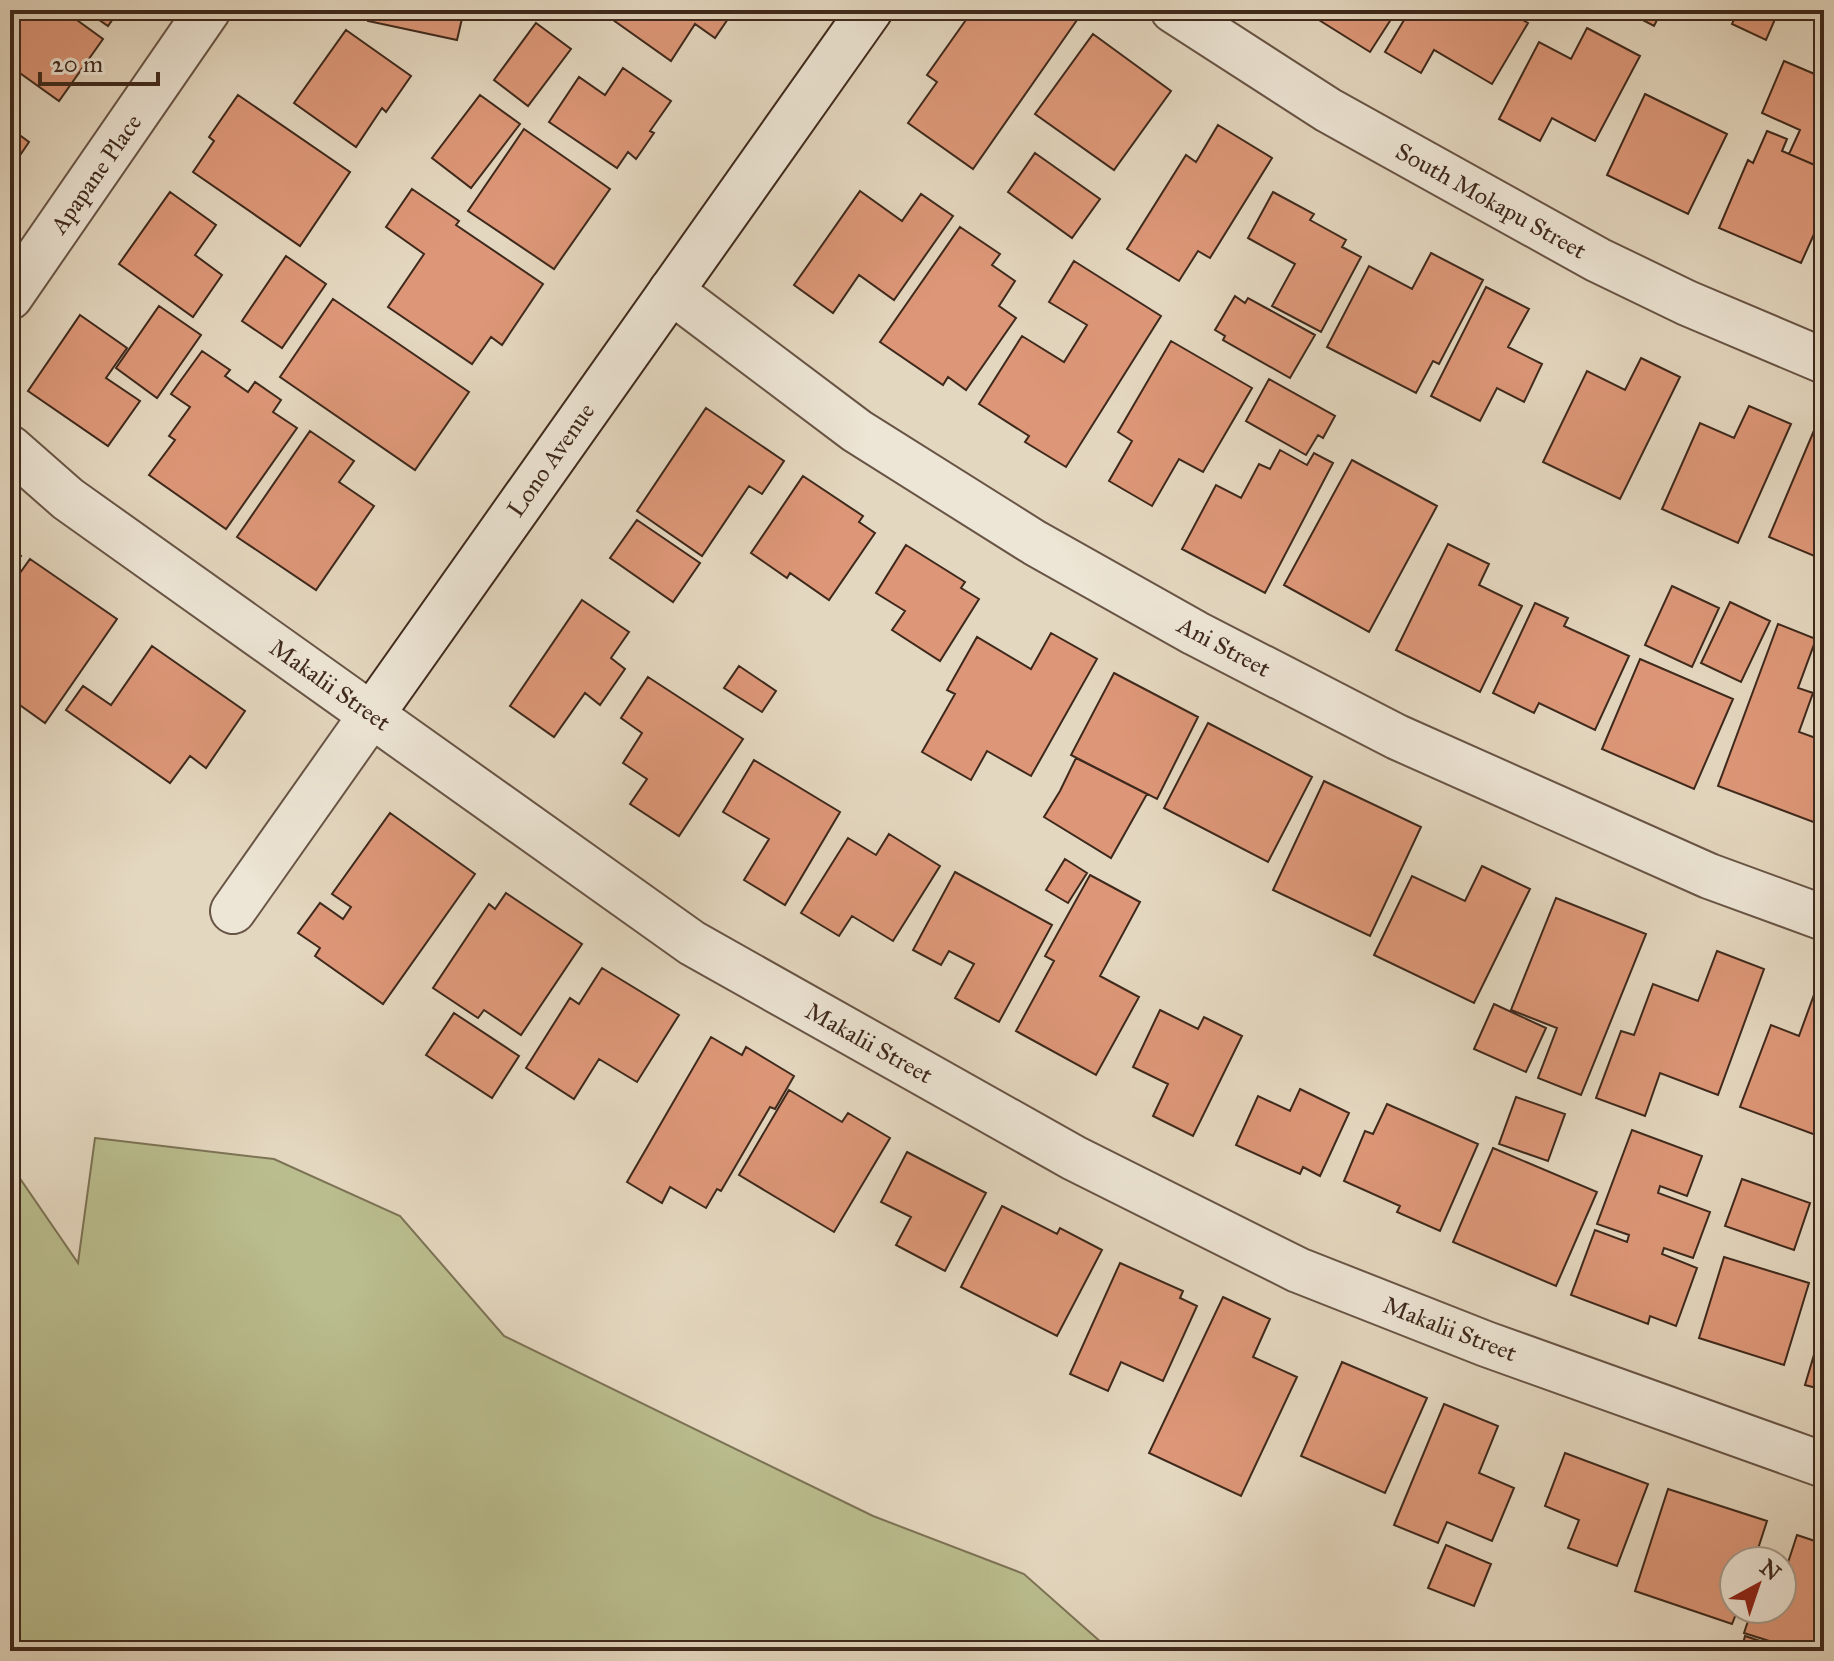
<svg xmlns="http://www.w3.org/2000/svg" width="1834" height="1661" font-family="'IM FELL Great Primer',serif">
	<rect width="100%" height="100%" fill="#e4d7bf"/>
	<filter id="stains"><feTurbulence type="fractalNoise" baseFrequency=".0025" numOctaves="4"/><feColorMatrix values="0 0 0 0 .2 0 0 0 0 .09 0 0 0 0 .02 0 0 0 .5 -.17"/></filter>
	<radialGradient id="worn" r=".72"><stop offset=".6" stop-color="#630" stop-opacity="0"/><stop offset="1" stop-color="#630" stop-opacity=".3"/></radialGradient>
	<!-- green -->
	<path fill="#babd8e" stroke="#7c7355" stroke-width="2" d="M95,1138l179,21 126,57 104,120 369,180 151,58 87,77h-1101v-487l68,99z"/>
	<!-- building -->
	<path fill="#dd9778" stroke="#3f291c" stroke-width="2" d="M17,10h12l4,3 2,-3h28l40,29 -44,62 -49,-35v-46z
		M85,10h34l-11,16z
		M370,10h94l-7,30 -89,-19z
		M599,10h135l-19,28 -20,-14 -24,37z
		M973,10h90l14,10 -104,149 -65,-46 29,-41 -10,-7z
		M1303,10h94l-27,42z
		M1410,10h96l22,13 -36,61 -58,-34 -13,23 -36,-21z
		M1638,10h24l-8,16 -19,-10z
		M1738,10h41l-13,30 -34,-16z
		M536,23l35,26 -43,57 -34,-26z
		M1587,28l53,28 -45,85 -43,-23 -12,23 -41,-22 40,-77 32,17z
		M346,30l65,46 -25,36 -4,-4 -26,39 -62,-44z
		M1093,34l78,57 -57,79 -79,-56z
		M1784,61l40,17v91l-35,-15 11,-24 -38,-17z
		M623,68l48,33 -21,30 4,2 -18,26 -8,-7 -11,16 -68,-46 30,-45 26,18z
		M1645,94l82,40 -39,80 -81,-39z
		M238,95l112,77 -50,74 -107,-74 21,-31 -5,-4z
		M480,95l40,29 -49,64 -39,-30z
		M1218,125l54,33 -62,100 -12,-7 -19,30 -52,-32 59,-94 10,7z
		M10,128l19,14 -19,28z
		M524,129l86,60 -56,80 -86,-58z
		M1767,131l20,8 -5,12 42,18v43l-23,51 -82,-35 29,-68 5,3z
		M1035,153l65,46 -28,39 -64,-46z
		M412,189l47,32 -3,4 87,59 -41,61 -11,-8 -19,27 -84,-57 36,-53 -38,-27z
		M860,191l42,30 19,-27 32,22 -59,84 -35,-25 -26,38 -39,-28z
		M170,192l46,33 -21,30 27,20 -29,42 -74,-53z
		M1273,192l41,22 -4,6 36,20 -4,7 19,10 -40,75 -49,-26 23,-42 -47,-26z
		M960,227l40,27 -8,11 23,16 -16,25 17,12 -50,72 -18,-13 -5,8 -63,-43z
		M1431,253l52,27 -44,84 -6,-3 -17,32 -89,-46 42,-81 43,23z
		M286,256l40,28 -44,64 -40,-27z
		M1074,261l87,55 -95,151 -41,-25 4,-6 -50,-32 43,-68 42,26 23,-37 -38,-23z
		M1486,287l43,22 -21,38 34,17 -18,38 -27,-14 -17,33 -49,-25z
		M1235,296l10,7 3,-5 67,37 -25,43 -67,-38 2,-4 -10,-6z
		M333,299l136,93 -54,78 -135,-93z
		M159,306l42,29 -44,63 -41,-30z
		M80,315l47,33 -21,30 34,23 -32,45 -80,-55z
		M1171,341l81,47 -49,84 -24,-13 -27,47 -43,-25 23,-40 -14,-9z
		M202,351l28,19 -5,6 23,16 7,-10 26,18 -8,12 24,16 -71,101 -77,-54 26,-35 -6,-4 21,-29 -19,-13z
		M1641,358l39,19 -60,122 -77,-37 44,-91 38,19z
		M1269,379l66,37 -12,22 -5,-3 -12,20 -60,-34z
		M1749,406l42,18 -53,119 -76,-34 38,-86 34,15z
		M706,408l78,53 -22,33 -13,-8 -47,70 -65,-45z
		M1818,421l6,2v137l-55,-23z
		M310,431l44,30 -15,21 35,24 -58,84 -79,-53z
		M1280,450l27,15 7,-12 19,10 -68,130 -83,-44 34,-64 25,13 18,-34 11,5z
		M1352,460l85,46 -68,126 -85,-47z
		M803,476l60,40 -4,6 16,11 -46,67 -39,-27 -3,5 -36,-25z
		M637,520l63,43 -27,39 -63,-44z
		M1448,544l41,20 -10,21 43,21 -42,86 -84,-42z
		M906,545l59,37 -4,6 18,11 -39,62 -48,-31 13,-19 -29,-18z
		M10,547l11,9 -11,14z
		M30,559l87,60 -72,104 -35,-25v-22l5,-7 -5,-3v-79z
		M1672,586l47,22 -27,59 -47,-22z
		M582,600l47,32 -18,26 14,11 -25,36 -15,-12 -31,44 -44,-31z
		M1730,602l40,19 -29,61 -40,-19z
		M1535,603l33,15 -4,8 65,30 -34,74 -56,-27 -5,10 -41,-20z
		M1778,624l38,15 -18,49 15,5 -14,39 25,9v60l-8,22 -98,-37z
		M1051,633l46,26 -66,117 -44,-25 -16,29 -49,-28 33,-58 -8,-4 30,-53 54,32z
		M152,646l93,65 -39,57 -16,-12 -20,27 -104,-73 17,-24 28,19z
		M1640,659l93,40 -39,90 -92,-40z
		M739,666l37,25 -14,21 -38,-24z
		M1114,673l84,44 -41,82 -86,-44z
		M648,677l95,62 -64,97 -49,-32 17,-25 -24,-16 19,-30 -21,-15z
		M1208,723l104,54 -44,85 -104,-54z
		M1076,758l71,36 -36,64 -67,-41 16,-26z
		M754,760l86,52 -55,93 -41,-25 25,-41 -46,-27z
		M1324,781l97,46 -51,109 -97,-46z
		M390,813l85,61 -92,130 -68,-48 5,-8 -22,-15 22,-30 23,16 8,-12 -19,-13z
		M889,834l51,32 -47,75 -41,-25 -13,20 -38,-23 47,-75 28,17z
		M1065,859l22,14 -19,30 -22,-13z
		M1482,866l48,23 -56,114 -100,-48 38,-79 53,25z
		M955,872l97,53 -53,97 -44,-24 19,-34 -25,-13 -8,14 -28,-15z
		M1090,875l50,27 -40,74 39,21 -43,78 -80,-44 38,-70 -9,-5z
		M506,893l76,51 -61,91 -37,-25 -6,8 -45,-30 56,-84 6,5z
		M1556,898l90,36 -65,161 -43,-17 19,-50 -46,-18z
		M1717,951l47,18 -46,126 -58,-22 -15,43 -49,-18 25,-67 13,4 19,-51 45,17z
		M602,968l77,47 -42,67 -38,-23 -25,40 -48,-31 44,-70 9,6z
		M1815,992l9,3v143l-84,-31 31,-82 28,11z
		M1494,1004l52,24 -20,44 -52,-23z
		M1160,1010l38,19 6,-12 38,19 -49,100 -40,-20 15,-32 -35,-17z
		M454,1013l65,43 -27,42 -66,-43z
		M711,1037l31,18 4,-8 48,29 -19,33 -5,-2 -49,84 -4,-2 -11,19 -36,-21 -8,16 -35,-21z
		M1300,1089l49,24 -29,63 -17,-9 -3,7 -64,-29 22,-49 32,15z
		M789,1090l53,32 6,-9 42,25 -56,94 -95,-57z
		M1516,1097l49,17 -17,47 -49,-17z
		M1387,1104l91,40 -38,87 -43,-19 3,-6 -56,-25 21,-50 8,3z
		M1632,1130l70,26 -15,40 -27,-10 -2,7 52,19 -17,46 -29,-10 -2,6 35,14 -21,58 -26,-10 -2,8 -77,-29 24,-65 32,12 2,-7 -32,-11z
		M1493,1148l104,44 -41,94 -103,-44z
		M907,1152l79,41 -41,78 -49,-26 15,-28 -30,-15z
		M1742,1179l68,24 -16,47 -69,-24z
		M1002,1206l55,28 3,-6 42,22 -45,86 -96,-49z
		M1724,1257l85,26 -25,82 -85,-27z
		M1120,1263l63,28 -3,7 17,8 -34,75 -42,-19 -13,29 -38,-17z
		M1223,1297l47,22 -17,38 44,20 -56,119 -92,-43z
		M1824,1321v69l-19,-5z
		M1342,1362l85,36 -42,95 -84,-37z
		M1444,1404l54,22 -19,47 35,15 -22,53 -45,-19 -9,21 -44,-18z
		M1565,1453l83,31 -31,82 -49,-18 11,-28 -34,-14z
		M1668,1489l99,32 -13,40h-20v48h4l-6,15 -97,-33z
		M1797,1535l27,9v107h-23l-57,-18 8,-24h30v-28z
		M1446,1545l45,19 -17,42 -46,-18z
		M1745,1636l45,15h-49z"/>
	<g fill="none" stroke-linecap="round" stroke-linejoin="round">
		<defs>
			<path id="street" d="M1173,10l155,100 270,150 89,43 137,58
				M671,291l186,140 178,112 160,90 202,104 312,139 115,42
				M10,297l198,-287
				M10,448l58,51 624,444 382,215 224,112 188,74 338,121
				M233,911l139,-197"/>
			<path id="secondary" d="M372,714l498,-704"/>
		</defs>
		<!-- street casing -->
		<use href="#street" stroke="#685445" stroke-width="48"/>
		<!-- secondary casing -->
		<use href="#secondary" stroke="#3f291c" stroke-width="48"/>
		<!-- street -->
		<use href="#street" stroke="#ede5d5" stroke-width="44"/>
		<!-- secondary -->
		<use href="#secondary" stroke="#ede5d5" stroke-width="44"/>
	</g>
	<g text-anchor="middle" stroke-width="6" stroke-linejoin="round" paint-order="stroke">
		<!-- street labels -->
		<g font-size="24" fill="#3f291c" stroke="#ede5d5">
			<text transform="translate(96 174) rotate(-55)" y="8">Apapane Place</text>
			<text transform="translate(1491 201) rotate(29)" y="8">South Mokapu Street</text>
			<text transform="translate(551 460) rotate(-55)" y="8">Lono Avenue</text>
			<text transform="translate(1224 647) rotate(28)" y="8">Ani Street</text>
			<text transform="translate(330 685) rotate(35)" y="8">Makalii Street</text>
			<text transform="translate(869 1043) rotate(29)" y="8">Makalii Street</text>
			<text transform="translate(1450 1329) rotate(21)" y="8">Makalii Street</text>
		</g>
	</g>
	<!-- margin -->
	<rect width="1834" height="1661" fill="none" stroke="#e4d7bf" stroke-width="40"/>
	<rect x="12" y="12" width="1810" height="1637" fill="none" stroke="#3f291c" stroke-width="4"/>
	<rect x="20" y="20" width="1794" height="1621" fill="none" stroke="#3f291c" stroke-width="2"/>
	<!-- north arrow -->
	<g transform="translate(1758 1585) rotate(40)"><circle r="38" fill="#ede5d5" stroke="#a79a8b" stroke-width="2"/>
	<path d="M0-6L14 30L0 20L-14 30Z" fill="#8f2418"/>
	<text y="-12" font-size="22" font-weight="bold" text-anchor="middle" fill="#3f291c">N</text>
	</g>
	<!-- scale -->
	<path d="M40 72v12h118v-12" fill="none" stroke="#3f291c" stroke-width="4"/>
	<text x="52" y="72" font-size="24" fill="#3f291c" stroke="#ede5d5" stroke-width="6" paint-order="stroke">20 m</text>
	<rect width="100%" height="100%" filter="url(#stains)"/>
	<rect width="100%" height="100%" fill="url(#worn)"/>
</svg>
